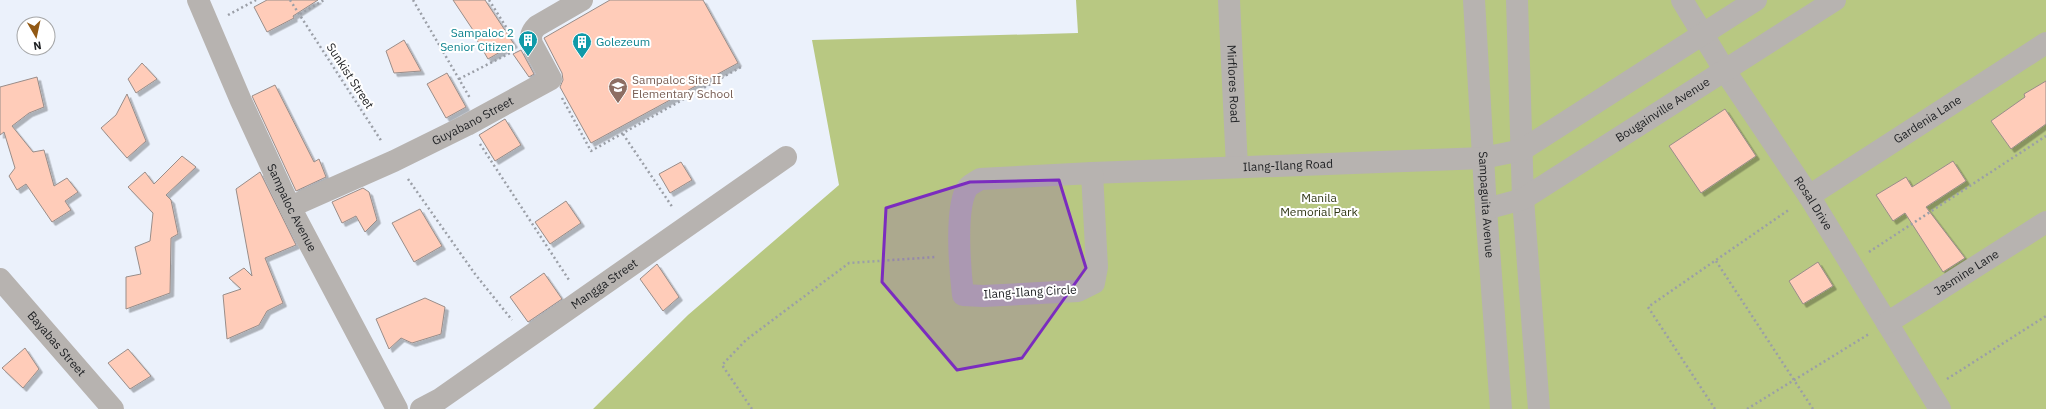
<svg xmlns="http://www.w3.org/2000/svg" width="2046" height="409" font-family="'IBM Plex Sans',sans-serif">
	<defs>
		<filter id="shadow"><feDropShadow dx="3.5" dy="3.5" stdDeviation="0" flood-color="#0004"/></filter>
	</defs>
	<rect width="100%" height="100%" fill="#ebf1fb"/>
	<!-- green -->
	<path fill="#b8c882" d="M1076,0h970v409h-1453l95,-94 151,-130 -27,-145 266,-7z"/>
	<!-- building -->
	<path fill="#ffccb9" stroke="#998d89" filter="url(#shadow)" d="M267,0h51l-25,16 1,2 -27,14 -13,-25z
		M453,0h32l29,44 -26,15 -11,-19 2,-1z
		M610,0h93l35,63 -147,80 -31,-56 3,-7 -1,-7 -18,-35z
		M404,40l17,31 -27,2 -8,-22z
		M521,50l13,24 -5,3 -16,-23z
		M142,63l15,16 -21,14 -8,-14z
		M447,73l19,34 -20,11 -19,-34z
		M37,77l7,30 -15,6 -17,13 21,26 11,-2 10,36 13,-8 11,14 -13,9 6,9 -19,12 -26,-38 -9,6 -8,-14 6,-8 -11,-36 -4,3v-48z
		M2046,81v43l-35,25 -20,-28 34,-24 -1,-3z
		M275,85l39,77 5,-3 7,18 -30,14 -44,-95z
		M127,94l19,47 -19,17 -26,-30 15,-13z
		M1725,109l31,47 -55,37 -32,-47z
		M505,119l16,26 -26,16 -16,-26z
		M182,156l14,11 -30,28 5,5 7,34 -7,4 -1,55 -44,16v-32l15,-3 -6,-27 15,-6 3,-28 -25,-26 17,-15 9,12z
		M1953,161l13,20 -40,26 39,51 -22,14 -38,-59 -12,8 -17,-26 30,-18 6,10z
		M681,162l11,18 -22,13 -11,-19z
		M260,172l36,73 -31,13 18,45 -16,8 -8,14 -32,14 -4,-44 18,-6 -12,-11 15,-10 8,8 -16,-87z
		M363,188l6,4 8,28 -12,12 -9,-16 -14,7 -10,-21z
		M566,201l15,22 -31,21 -15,-22z
		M420,209l22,37 -28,16 -22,-39z
		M1818,262l15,24 -30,18 -14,-23z
		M657,264l22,33 -16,14 -23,-32z
		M544,273l18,26 -34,23 -18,-25z
		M425,298l20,9 -4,27 -29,9 -11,-5 -12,11 -13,-30z
		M25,348l14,21 -16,19 -21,-20z
		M128,349l23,27 -21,13 -22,-26z"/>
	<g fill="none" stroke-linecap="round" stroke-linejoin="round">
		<!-- path -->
		<path stroke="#9b9fa7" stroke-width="2.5" stroke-dasharray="2 3" stroke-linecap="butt" d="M290,0l92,142
			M413,0l57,98
			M489,0l19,30
			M300,14l24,-14
			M228,15l28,-15
			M459,79l53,-27
			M562,98l29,53 150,-84
			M623,134l50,74
			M480,144l89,136
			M408,179l67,95 37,46
			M1869,252l177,-116
			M1716,261l97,148
			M1947,379l99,-63
			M752,409l-30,-44 24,-25 103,-77 87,-6
			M1715,409l-67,-102 142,-98
			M1747,409l122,-75"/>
		<!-- minor -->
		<g stroke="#b7b3b0" stroke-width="22">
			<path id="s1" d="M198,0l43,101 49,106 107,202"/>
			<path id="s2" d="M1229,0l8,167"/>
			<path id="s3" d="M1474,0l12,209 15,200"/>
			<path d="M1517,0l6,199 16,210"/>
			<path id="s4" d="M1682,0l43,71 84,125 131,213"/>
			<path id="s5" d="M1092,173l391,-15 39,-8 234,-150"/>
			<path d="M1092,173l5,94 -3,16 -16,8 -95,5 -20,-1c-3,-25 -8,-83 3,-105 2,-5 10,-8 14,-11z"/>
			<path id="s6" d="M1809,196l237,-153"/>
			<path id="s7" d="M290,207l104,-46 73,-36 84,-46 -19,-35c-2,-8 -1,-12 5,-18l45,-26"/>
			<path id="s8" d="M1486,209l37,-10 312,-199"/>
			<path id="s9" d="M0,279l113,130"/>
			<path id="s10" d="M1887,323l159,-101"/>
			<path id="s11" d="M421,409l19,-10 346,-242"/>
		</g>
	</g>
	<!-- marked area -->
	<path fill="#7b2cbf" fill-opacity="0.2" stroke="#7b2cbf" stroke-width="3" stroke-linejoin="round" d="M1059,180l27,88 -64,90 -65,12 -75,-88 4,-74 84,-26z"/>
	<!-- icons -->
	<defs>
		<symbol id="building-pin" viewBox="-11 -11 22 30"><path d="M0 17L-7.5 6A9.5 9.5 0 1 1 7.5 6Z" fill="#0f9aa8" stroke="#fff"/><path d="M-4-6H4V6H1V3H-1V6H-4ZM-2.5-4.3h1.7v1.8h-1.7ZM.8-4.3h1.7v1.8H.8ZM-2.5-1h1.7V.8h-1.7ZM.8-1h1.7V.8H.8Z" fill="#fff"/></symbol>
		<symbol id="school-pin" viewBox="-11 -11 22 30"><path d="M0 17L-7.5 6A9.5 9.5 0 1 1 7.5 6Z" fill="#8d6e63" stroke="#fff"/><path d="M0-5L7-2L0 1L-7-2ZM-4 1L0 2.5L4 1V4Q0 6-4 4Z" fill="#fff"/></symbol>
	</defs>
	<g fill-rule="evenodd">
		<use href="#building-pin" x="517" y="29" width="22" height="30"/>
		<use href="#building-pin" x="571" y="31" width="22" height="30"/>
		<use href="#school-pin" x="607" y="76" width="22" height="30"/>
	</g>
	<g text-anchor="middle" stroke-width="4" stroke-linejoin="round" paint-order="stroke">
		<!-- culture labels -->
		<g font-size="12" fill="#0d838f" stroke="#fff" text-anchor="end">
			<text x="514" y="37">Sampaloc 2<tspan x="514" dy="14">Senior Citizen</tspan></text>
			<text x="596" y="46" text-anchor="start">Golezeum</text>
		</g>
		<!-- street labels -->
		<g font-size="12" fill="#1e2023" stroke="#fff">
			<text transform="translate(350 76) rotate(57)" y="4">Sunkist Street</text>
			<text dy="4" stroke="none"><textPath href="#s2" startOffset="84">Mirflores Road</textPath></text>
			<text dy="4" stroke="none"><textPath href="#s8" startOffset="204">Bougainville Avenue</textPath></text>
			<text dy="4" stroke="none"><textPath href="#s6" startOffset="141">Gardenia Lane</textPath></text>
			<text dy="4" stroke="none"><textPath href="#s7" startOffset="202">Guyabano Street</textPath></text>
			<text dy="4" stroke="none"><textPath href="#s5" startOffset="196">Ilang-Ilang Road</textPath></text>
			<text dy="4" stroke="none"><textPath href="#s4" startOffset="242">Rosal Drive</textPath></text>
			<text dy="4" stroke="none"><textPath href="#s3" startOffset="205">Sampaguita Avenue</textPath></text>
			<text dy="4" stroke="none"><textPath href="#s1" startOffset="228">Sampaloc Avenue</textPath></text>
			<text dy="4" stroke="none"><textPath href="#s10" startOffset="94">Jasmine Lane</textPath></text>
			<text dy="4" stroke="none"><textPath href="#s11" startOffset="222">Mangga Street</textPath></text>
			<text transform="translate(1030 292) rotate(-3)" y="4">Ilang-Ilang Circle</text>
			<text dy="4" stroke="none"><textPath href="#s9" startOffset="86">Bayabas Street</textPath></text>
		</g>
		<!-- education labels -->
		<g font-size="12" fill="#785e54" stroke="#fff" text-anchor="start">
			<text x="632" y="84">Sampaloc Site II<tspan x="632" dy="14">Elementary School</tspan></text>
		</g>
		<!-- park labels -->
		<g font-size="12" fill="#303715" stroke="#fff">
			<text x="1319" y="202">Manila<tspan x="1319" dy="14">Memorial Park</tspan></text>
		</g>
	</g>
	<!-- north arrow -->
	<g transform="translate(36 36) rotate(171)"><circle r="19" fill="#ffffff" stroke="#a5a6a7"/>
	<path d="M0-3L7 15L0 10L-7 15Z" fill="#925914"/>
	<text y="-6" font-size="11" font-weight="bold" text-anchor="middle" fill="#1e2023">N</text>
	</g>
</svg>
